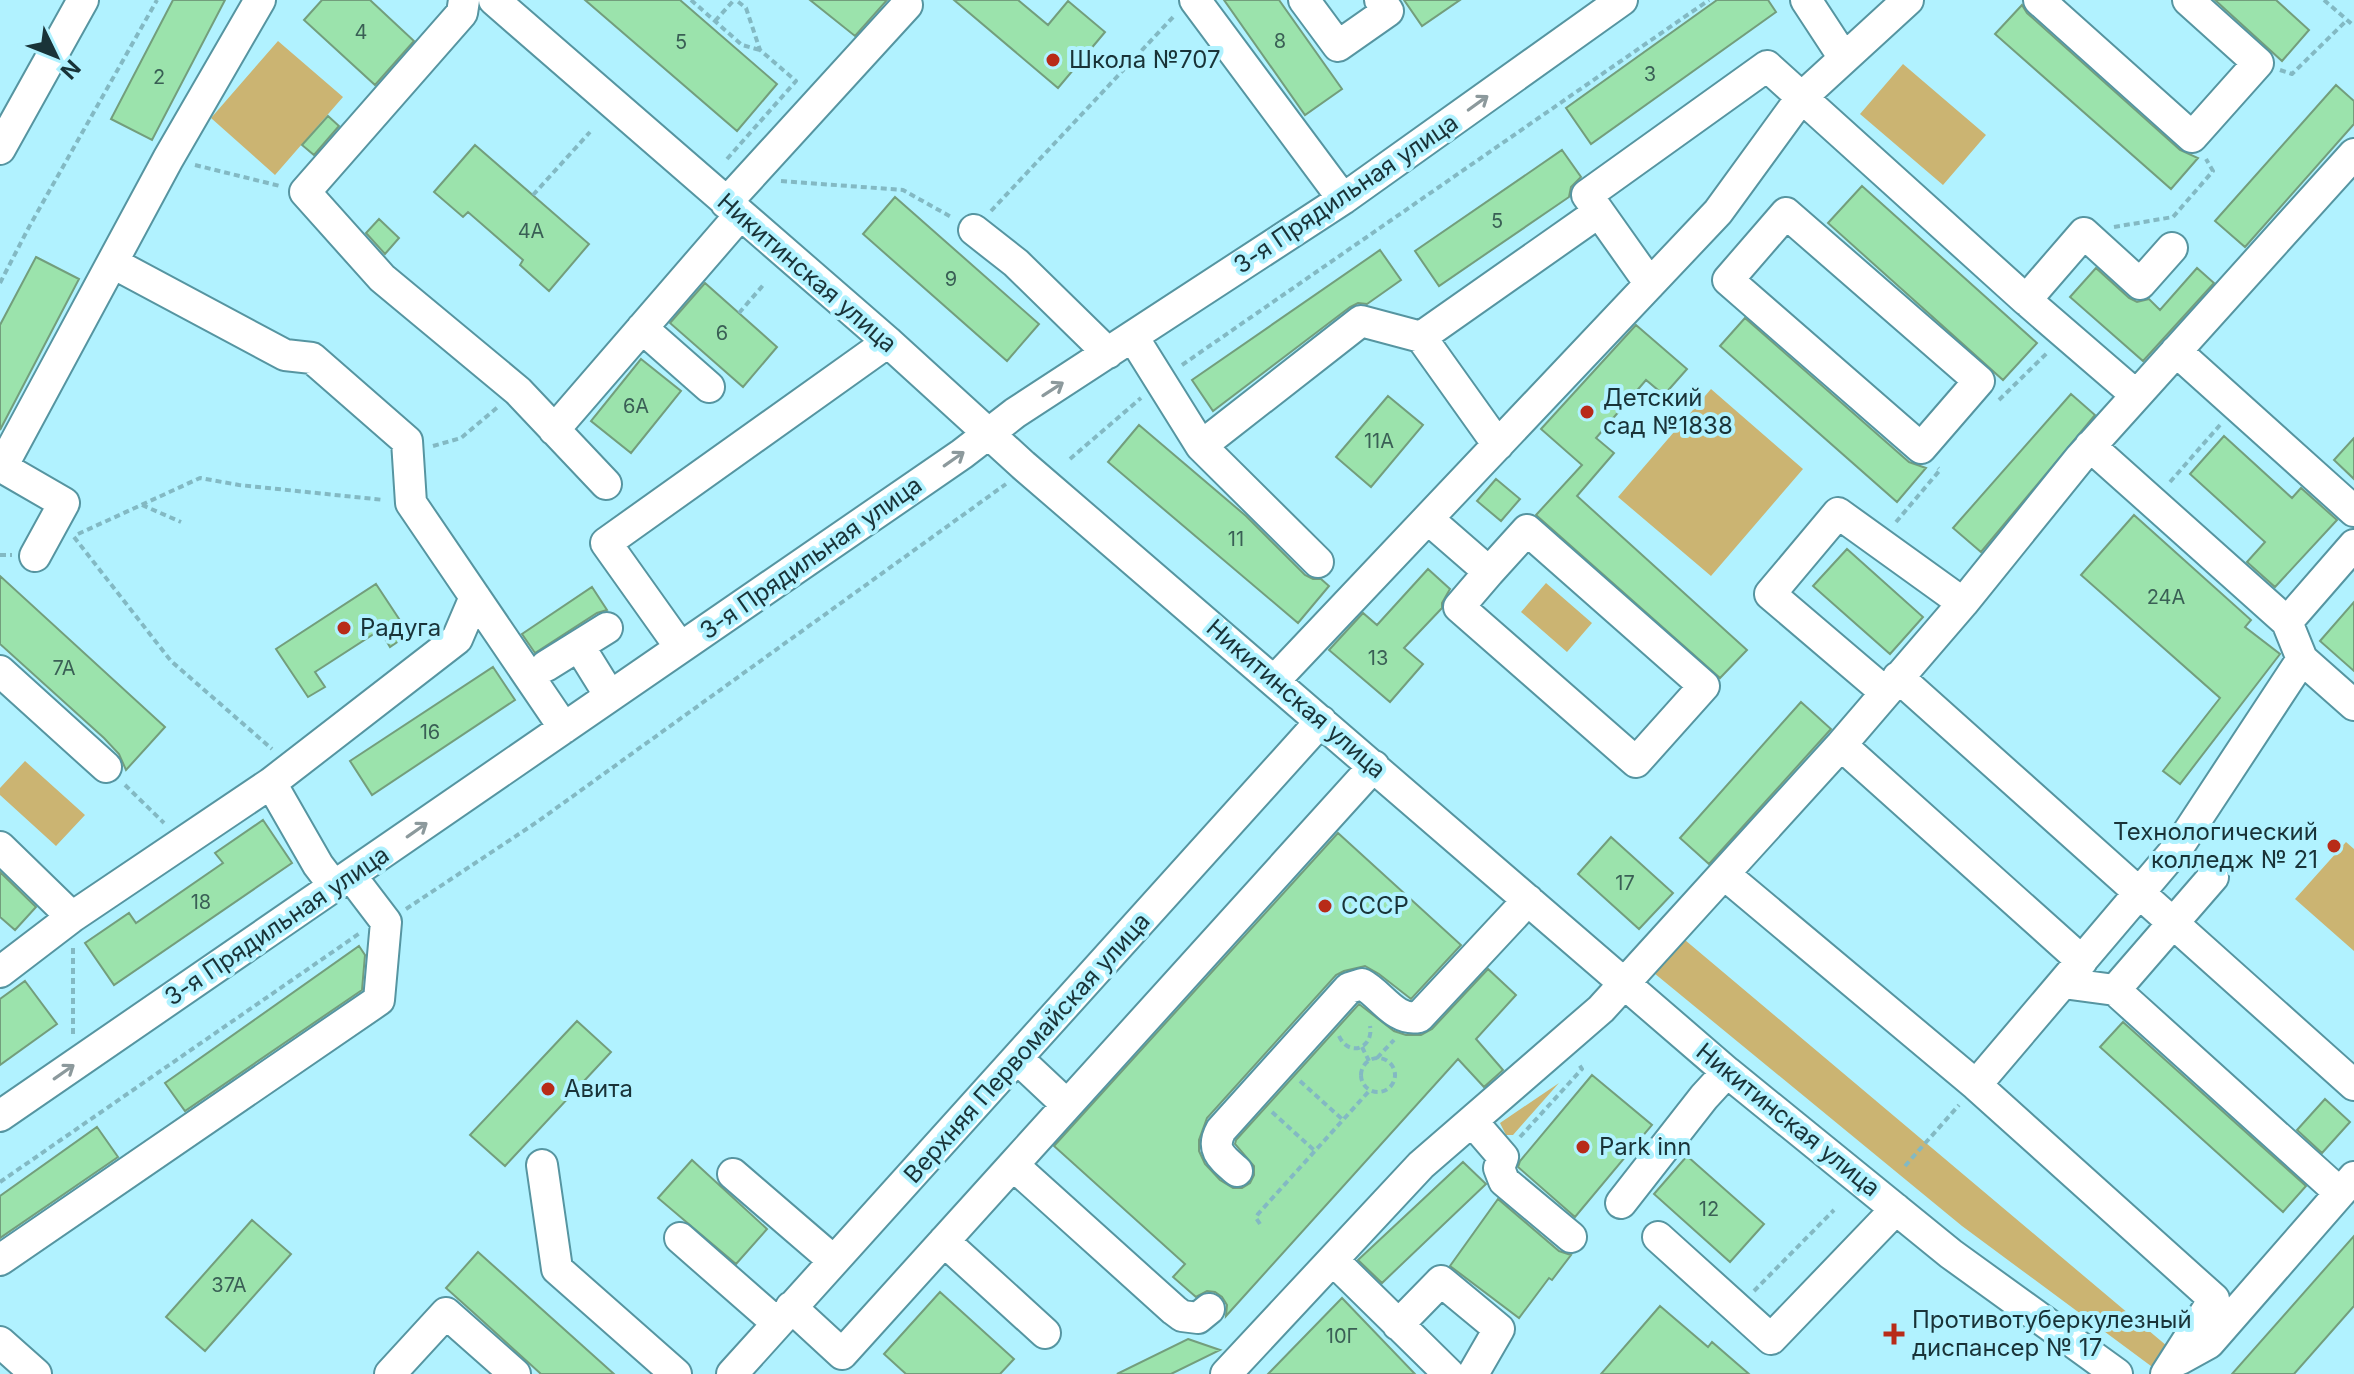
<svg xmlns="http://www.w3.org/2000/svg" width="2354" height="1374" font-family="Inter,sans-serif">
	<rect width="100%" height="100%" fill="#b1f2ff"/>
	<!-- green -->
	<path fill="#cbb472" d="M278,41l65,56 -68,78 -64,-57z
		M1903,64l83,71 -43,50 -83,-71z
		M1711,389l92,80 -92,107 -93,-79z
		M1546,583l46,40 -25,29 -46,-40z
		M25,761l60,54 -29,31 -56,-51v-7z
		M2346,842l8,7v102l-59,-52z
		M1685,940l482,406 -12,23 -193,-143 -308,-253z
		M1559,1083l-46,52h-7l-6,-12z"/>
	<!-- building -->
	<path fill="#9be3ac" stroke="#739e7c" stroke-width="2" d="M173,0h52l-73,140 -41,-21z
		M322,0h48l44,41 -39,44 -71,-65z
		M585,0h95l97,84 -40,47z
		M810,0h77l-32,36z
		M954,0h64l30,25 20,-24 37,31 -47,56z
		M1224,0h55l63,89 -37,26z
		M1404,0h56l-38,26z
		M1717,0h51l8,12 -185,132 -25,-36z
		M2215,0h61l33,30 -27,31z
		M2022,5l5,8 153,137 18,8 -27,31 -176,-155z
		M2336,85l18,16v23l-109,123 -30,-26z
		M328,116l11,10 -25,29 -12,-10z
		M475,145l114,99 -40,47 -29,-26 3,-5 -55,-48 -5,5 -29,-25z
		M1562,150l19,27 -10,10 -2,10 -130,89 -24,-35z
		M1862,186l175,157 -34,37 -175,-157z
		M895,197l144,127 -32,37 -144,-127z
		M379,219l20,19 -14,16 -19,-21z
		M1380,250l21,30 -34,24 -9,-1 -8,4 -137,104 -21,-31z
		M36,257l43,22 -79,151v-105z
		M2096,268l33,30 8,4 12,-3 11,11 37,-42 17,15 -71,78 -73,-64z
		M705,283l72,64 -34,40 -73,-64z
		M1745,318l164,144 17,6 -29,34 -177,-156z
		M1636,325l51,44 -23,26 -18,-15 -50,58 18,15 -37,43 170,154 -27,28 -184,-163 46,-50 -41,-36z
		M641,359l40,32 -50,62 -40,-32z
		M2071,394l24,21 -114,137 -28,-24z
		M1388,396l35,29 -52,62 -35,-30z
		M1139,425l107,91 59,59 8,4h8l8,7 -31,37 -190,-161z
		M2224,436l68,62 9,-10 36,32 -62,67 -28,-25 18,-20 -75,-68z
		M2354,438v41l-20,-19z
		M1496,479l24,20 -19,22 -24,-20z
		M2134,515l117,105 -6,7 35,27 -100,130 -17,-13 57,-73 -139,-123z
		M1847,549l76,68 -33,37 -77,-68z
		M1428,569l22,20 -8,14v5l-38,40 19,16 -33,38 -61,-52 34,-37 14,12z
		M0,576l165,151 -39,43 -7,-16 -15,-16 -104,-94z
		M376,584l33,50 -19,13 -10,-17 -65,42 10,15 -17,10 -32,-48z
		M592,587l15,23 -10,3 -62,40 -13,-19z
		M2354,602v69l-34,-30z
		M493,667l22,33 -143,95 -22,-34z
		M1801,702l30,27 -122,135 -29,-26z
		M263,820l29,43 -178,122 -29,-42 44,-30 7,10 87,-60 -8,-10z
		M1338,833l123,112 -50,54 -32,-25 -14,-8 -21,5 -8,4 -129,143 -8,22v11l6,13 15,16 13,8h9l8,-5 4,-8v-9l-19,-22 1,-4 123,-136 35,27 12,4h15l11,-6 56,-60 28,26 -40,44 27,31 -19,17 -26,-28 -232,257 1,-11 -5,-8 -7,-5 -8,-1 -11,6 -23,-20 12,-13 -131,-118z
		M1611,837l62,56 -34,36 -61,-55z
		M0,872l36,35 -21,23 -15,-13z
		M359,946l6,9 -3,35 -177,121 -20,-28z
		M25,981l32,43 -57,41v-66z
		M577,1021l34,31 -106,114 -35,-31z
		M2123,1022l183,164 -23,26 -183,-165z
		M1592,1075l60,50 -77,92 -57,-50 2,-6z
		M2325,1099l25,23 -28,31 -25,-23z
		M97,1127l21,30 -118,81v-42z
		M1687,1156l77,68 -34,38 -76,-68z
		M692,1160l75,69 -31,35 -78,-66z
		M1463,1162l23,22 -104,99 -24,-23z
		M1498,1199l61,52 12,4 -19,25 -3,-2 -30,40 -69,-52z
		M252,1220l39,34 -86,97 -39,-34z
		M2354,1236v70l-60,68h-62z
		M478,1252l136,122h-73l-66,-60 -29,-26z
		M940,1292l74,67 -14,15h-94l-22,-20z
		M1342,1298l73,76h-147z
		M1660,1306l48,41 4,-5 37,32h-148z
		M1188,1339l32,11 -49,24h-54z"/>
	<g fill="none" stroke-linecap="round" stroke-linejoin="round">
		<defs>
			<path id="minor" d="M464,0l-2,13 -157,179 77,86 136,113 88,93
				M494,0l394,342 135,123 704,607 224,182 166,120
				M1195,0l148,199
				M1304,0l34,46 50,-35 -8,-11
				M1806,0l38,58
				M2039,0l153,137 66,-74 -70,-63
				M0,149l83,-149
				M726,203l181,-198
				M1786,213l193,168 -58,67 -193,-168z
				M974,230l42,33 92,90
				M113,263l172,92 27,3 95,83 4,62 153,225
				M1650,284l-63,-89 180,-129 259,234
				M642,328l67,59
				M1133,337l68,109
				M1421,337l77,108
				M2176,351l178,160
				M2136,395l-110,-95 58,-67 56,51 32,-36
				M554,430l186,-215
				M2090,446l197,176 15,37 52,46
				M0,466l64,37 -29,53
				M2,467l166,-308 92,-159
				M1428,519l61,53 38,-42 177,156 -68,76 -177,-155 30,-35
				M1318,562l-117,-116 160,-125 60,16 178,-125
				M2287,622l67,-77
				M579,646l31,50
				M680,647l-74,-104 282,-201
				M546,666l61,-38
				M0,671l106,96
				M1898,677l456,408
				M1275,680l443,-468 83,-114 107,-98
				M1885,692l-115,-98 68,-81 125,90
				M1841,745l241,216
				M271,783l186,-144 18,-42
				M0,847l72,70
				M1724,874l252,211 238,214 -48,75
				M0,972l72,-55 199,-134 47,82 16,21
				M2063,983l52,7 225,203
				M2115,990l98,-113
				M1018,1059l49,46
				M1976,1085l203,-239 123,-187
				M0,1116l962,-662 53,-41 328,-214 279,-199
				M1472,1121l31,36 -4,11 5,13 67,56
				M542,1165l15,104 119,105
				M1237,1171c-15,-13 -27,-21 -16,-41l128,-142 13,-4c19,10 33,38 57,33l109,-117
				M733,1174l101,87
				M1621,1203l83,-106 23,-25
				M1658,1237l113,102 125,-130
				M680,1238l97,85
				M944,1241l101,92
				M0,1260l379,-260 7,-78 -35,-46
				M1333,1260l116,114
				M791,1307l51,47 171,-189
				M1209,1309l-11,9 -16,-2 -8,-6 -161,-145 361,-399
				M1398,1325l43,-44 58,48 -26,45
				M0,1342l36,32
				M2180,1359l29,-16 145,-166
				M390,1374l56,-61 69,61
				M732,1374l589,-653
				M1226,1374l195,-209 180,-156 240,-264 122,-142 117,-145 274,-304"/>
		</defs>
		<!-- minor casing -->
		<use href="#minor" stroke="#5695a1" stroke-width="34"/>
		<!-- path -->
		<path stroke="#83b9c3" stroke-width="4" stroke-dasharray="6 4" stroke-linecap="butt" d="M691,0l51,45 18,5
			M2324,0l30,26
			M715,21l19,-21
			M2280,70l12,4 55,-54
			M727,159l69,-78 -36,-31 -14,-42 -10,-8
			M195,165l85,21
			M781,181l122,9 50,28
			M533,195l57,-63
			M991,211l183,-195
			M2114,227l59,-10 40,-46 -7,-12
			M0,283l29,-56 128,-227
			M739,313l26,-30
			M1182,365l527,-365
			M1999,400l48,-47
			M433,446l28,-8 38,-32
			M1070,459l71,-61
			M2170,482l50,-57
			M142,505l39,17
			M1896,522l44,-52 -2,-2
			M78,534l122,-56 39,7 145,15
			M74,537l97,124 101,88
			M0,555h12
			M125,785l39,38
			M406,909l131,-87 469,-338
			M73,948v86
			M1339,1036c10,22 35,12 31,-10
			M1362,1047l7,14
			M1377,1058l17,-18
			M1361 1075a17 17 0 1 1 34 0a17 17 0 1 1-34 0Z
			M1300,1081l43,39
			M1272,1112l43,39
			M1520,1137l62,-68 -4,-6
			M1905,1166l54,-61
			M0,1182l360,-249
			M1260,1224l-4,-6 2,-4 112,-124
			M1754,1291l80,-81"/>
		<!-- minor -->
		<use href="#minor" stroke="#fff" stroke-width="30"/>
	</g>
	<!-- one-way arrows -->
	<defs><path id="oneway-shaft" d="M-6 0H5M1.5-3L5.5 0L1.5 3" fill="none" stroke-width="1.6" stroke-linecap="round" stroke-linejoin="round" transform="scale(2)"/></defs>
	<g stroke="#8c999c">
		<use href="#oneway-shaft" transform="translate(1478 103) rotate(-36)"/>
		<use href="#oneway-shaft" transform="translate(1053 389) rotate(-33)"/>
		<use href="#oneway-shaft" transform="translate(954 459) rotate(-35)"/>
		<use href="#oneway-shaft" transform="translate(417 830) rotate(-35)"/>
		<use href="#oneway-shaft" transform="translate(64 1072) rotate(-35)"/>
	</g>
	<!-- markers -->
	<g fill="#b82b18" stroke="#b1f2ff" stroke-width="3">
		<circle cx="1053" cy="60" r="8"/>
		<circle cx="1587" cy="412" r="8"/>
		<circle cx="344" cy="628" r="8"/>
		<circle cx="2334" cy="846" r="8"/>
		<circle cx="1325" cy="906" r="8"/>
		<circle cx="548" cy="1089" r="8"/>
		<circle cx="1583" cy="1147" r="8"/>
		<path d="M1890 1322h8v8h8v8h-8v8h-8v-8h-8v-8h8z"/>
	</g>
	<g text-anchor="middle" stroke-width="8" stroke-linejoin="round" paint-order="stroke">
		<!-- number labels -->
		<g font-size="20" fill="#3a5f55">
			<text x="361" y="39">4</text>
			<text x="1280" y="48">8</text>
			<text x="681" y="49">5</text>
			<text x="1650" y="81">3</text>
			<text x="159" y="84">2</text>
			<text x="1497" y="228">5</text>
			<text x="531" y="238">4А</text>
			<text x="951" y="286">9</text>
			<text x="722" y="340">6</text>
			<text x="636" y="413">6А</text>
			<text x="1379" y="448">11А</text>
			<text x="1236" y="546">11</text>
			<text x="2166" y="604">24А</text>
			<text x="1378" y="665">13</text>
			<text x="64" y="675">7А</text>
			<text x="430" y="739">16</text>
			<text x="1625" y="890">17</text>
			<text x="201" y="909">18</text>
			<text x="1709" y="1216">12</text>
			<text x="229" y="1292">37А</text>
			<text x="1342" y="1343">10Г</text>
		</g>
		<!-- poi labels -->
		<g font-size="24" fill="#193338" stroke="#b1f2ff" text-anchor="start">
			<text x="1069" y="68">Школа №707</text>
			<text x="1603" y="406">Детский<tspan x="1603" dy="28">сад №1838</tspan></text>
			<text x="360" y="636">Радуга</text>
			<text x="2318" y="840" text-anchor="end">Технологический<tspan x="2318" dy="28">колледж № 21</tspan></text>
			<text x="1341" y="914">СССР</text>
			<text x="564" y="1097">Авита</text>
			<text x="1599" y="1155">Park inn</text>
			<text x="1912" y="1328">Противотуберкулезный<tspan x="1912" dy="28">диспансер № 17</tspan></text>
		</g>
		<!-- street labels -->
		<g font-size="24" fill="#193338" stroke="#b1f2ff">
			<text transform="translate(1346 194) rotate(-34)" y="8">3-я Прядильная улица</text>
			<text transform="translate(807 273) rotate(41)" y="8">Никитинская улица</text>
			<text transform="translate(811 558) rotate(-35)" y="8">3-я Прядильная улица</text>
			<text transform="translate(1296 699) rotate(41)" y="8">Никитинская улица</text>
			<text transform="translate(277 926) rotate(-34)" y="8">3-я Прядильная улица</text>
			<text transform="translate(1027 1048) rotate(-48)" y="8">Верхняя Первомайская улица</text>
			<text transform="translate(1788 1120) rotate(39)" y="8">Никитинская улица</text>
		</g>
	</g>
	<!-- north arrow -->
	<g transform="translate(56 56) rotate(133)" stroke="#b1f2ff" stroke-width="6" paint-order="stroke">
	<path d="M0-6L14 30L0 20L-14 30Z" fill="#193338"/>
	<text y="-12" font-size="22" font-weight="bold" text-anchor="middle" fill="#193338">N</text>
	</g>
</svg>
